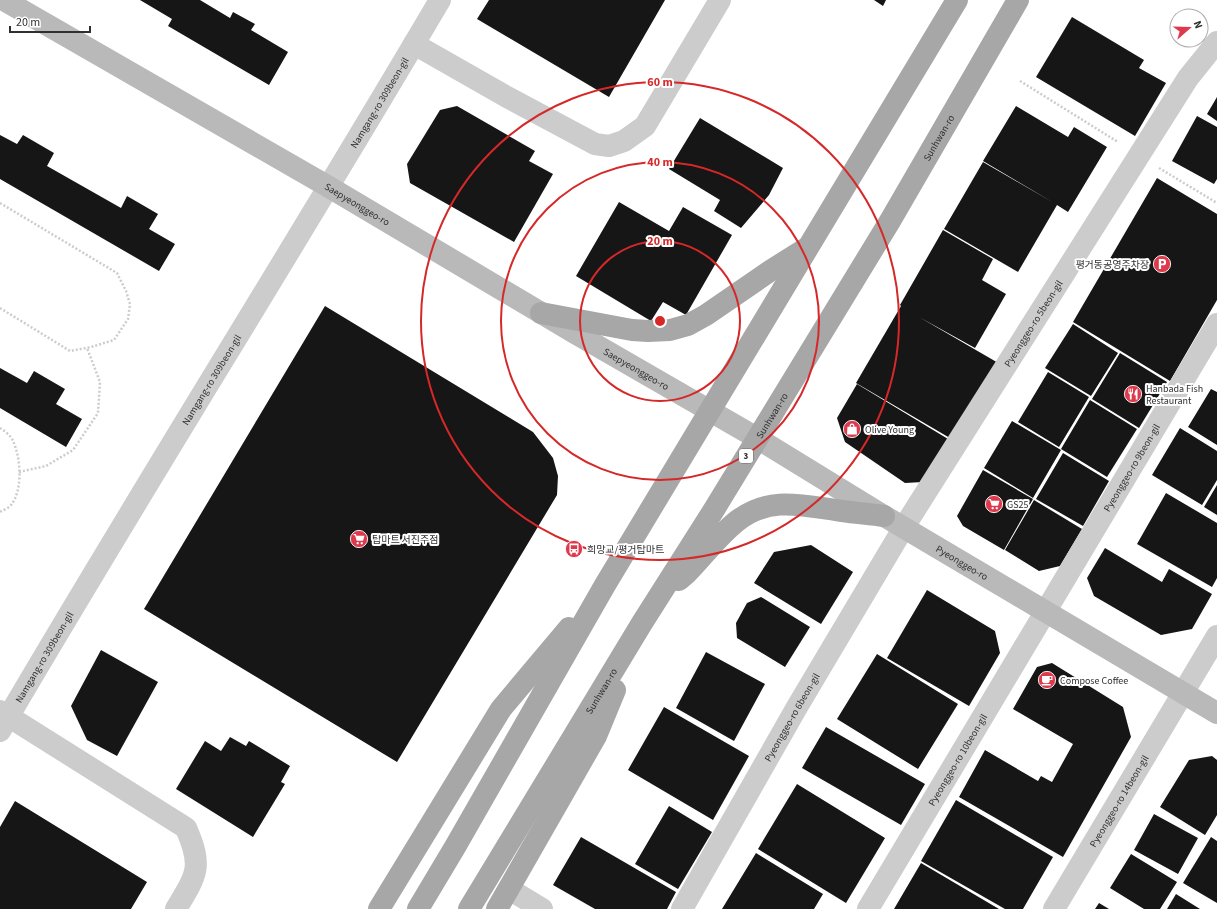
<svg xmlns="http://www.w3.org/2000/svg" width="1217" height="909" font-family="'Source Sans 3','Noto Sans KR',sans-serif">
	<rect width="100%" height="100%" fill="#fff"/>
	<!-- building -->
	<path fill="#161616" d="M140,0h60l30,18 3,-6 22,12 -4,6 37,22 -19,33 -101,-59 4,-7z
		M489,0h176l-56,97 -132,-78z
		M874,0h12l-3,6z
		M1072,17l72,43 -5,8 27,15 -31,53 -99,-59z
		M1217,97v24l-10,-7z
		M457,106l78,45 -6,10 24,13 -39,68 -104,-59 -3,-19 33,-54z
		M1016,106l52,31 6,-10 33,20 -39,65 -11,-7 -39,67 -74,-43 39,-67 71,41 -71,-42z
		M1197,116l20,11v52l-3,5 -42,-23z
		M700,118l83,50 -14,27 -28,33 -27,-17 6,-11 -51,-31z
		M0,135l17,9 6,-9 31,18 -7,13 74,42 6,-12 31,18 -9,15 26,15 -16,27 -159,-92z
		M1157,178l60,36v86l-47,81 -97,-59z
		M619,202l50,29 14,-24 49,28 -46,80 -23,-13 -12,19 -75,-45z
		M943,230l50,29 -11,21 24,14 -31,54 -56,-31 81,47 -45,77 -99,-58 45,-77 -1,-1z
		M325,306l208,126 20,26 5,18 -1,19 -160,267 -253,-153z
		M1073,324l45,29 -27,43 -46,-28z
		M1120,353l47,29 -28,46 -47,-29z
		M0,368l27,15 7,-12 31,18 -9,15 26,15 -16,28 -66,-39z
		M1048,372l41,25 -30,50 -41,-25z
		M857,384l91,55 -25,43 -18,1 -60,-41 -8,-24z
		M1211,389l6,3v53l-29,-18z
		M1090,400l47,29 -30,48 -46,-28z
		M1012,421l49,29 -28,48 -49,-30z
		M1180,428l37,23v29l-15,25 -50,-30z
		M1063,453l46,28 -26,45 -47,-27z
		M983,470l50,29 -29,51 -41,-24 -6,-10z
		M1217,485v30l-13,-8z
		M1166,493l51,30v55l-5,9 -75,-43z
		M1034,500l48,29 -22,37 -21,5 -34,-21z
		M811,545l42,27 -32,52 -67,-41 20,-31z
		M1105,548l57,34 7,-13 43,25 -20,35 -31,6 -67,-39 -7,-18z
		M927,590l68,41 5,22 -31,53 -82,-48z
		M761,597l49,30 -25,40 -48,-29 -1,-15 11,-20z
		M101,650l57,32 -41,74 -30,-16 -16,-34z
		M706,652l59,32 -31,57 -58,-33z
		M877,654l81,50 -40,65 -81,-50z
		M1052,663l71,44 8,30 -68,120 -104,-60 26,-47 53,31 3,-5 11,6 21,-38 -60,-35 24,-42z
		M664,707l85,49 -36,64 -85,-50z
		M826,727l99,57 -24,41 -99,-57z
		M230,737l16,9 3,-5 41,25 -9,16 4,2 -32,53 -77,-48 29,-48 16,10z
		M1212,756l5,4v55l-12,20 -45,-28 29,-47z
		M797,784l88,54 -39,65 -88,-54z
		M956,800l97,57 -30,52h-18l-84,-48z
		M15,801l132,81 -16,27h-131v-82z
		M669,806l43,26 -34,57 -43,-25z
		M1154,814l44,24 -20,36 -44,-24z
		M581,837l95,55 -9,17h-72l-42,-24z
		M1211,837l6,4v62l-34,-20z
		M756,853l67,41 -9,15h-92z
		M1131,854l46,28 -17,27h-16l-34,-21z
		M921,863l78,46h-105z
		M1176,894l24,15h-33z
		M1099,903l10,6h-14z"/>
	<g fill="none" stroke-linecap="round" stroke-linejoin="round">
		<!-- path -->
		<path stroke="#ccc" stroke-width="2.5" stroke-dasharray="2 2" stroke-linecap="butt" d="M1020,81l98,61
			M1159,168l58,35
			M0,203l117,70 9,18 4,13 -2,15 -14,21 -23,7 -21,4 -70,-43
			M0,428c5,3 11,8 13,13 8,17 10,49 -2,64 -2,3 -8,5 -11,7
			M19,472l27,-6 27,-16 25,-37 2,-31 -13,-34"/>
		<!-- street -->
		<g stroke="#ccc" stroke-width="22">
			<path d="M414,44l93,53 88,47 14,2 15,-5 21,-15 75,-126"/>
			<path d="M0,711l186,117c17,39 11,46 -10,81"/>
			<path id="s1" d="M0,731c144,-246 296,-486 440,-731"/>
			<path d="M509,889l33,20"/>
			<path id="s2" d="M682,909l115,-202 107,-180 284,-449 29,-36"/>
			<path id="s3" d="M868,909l349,-585"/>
			<path id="s4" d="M1054,909l163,-273"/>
		</g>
		<!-- secondary -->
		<path stroke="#b9b9b9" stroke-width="22" id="s5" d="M4,0l325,187 246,146 182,105 127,78 333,197"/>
		<!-- primary -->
		<g stroke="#a7a7a7" stroke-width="22">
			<path d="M541,313l91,17 16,1 22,-1 18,-5 18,-10 64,-44 35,-22"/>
			<path d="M679,580l7,-6c17,-17 32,-38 51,-53 33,-26 67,-15 105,-10 14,2 28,3 42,5"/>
			<path d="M379,909l122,-200 68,-81"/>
			<path d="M418,909l37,-62 150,-262 352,-585"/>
			<path id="s6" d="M469,909l173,-286 73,-115 175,-287 128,-221"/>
			<path d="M497,909l99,-173 19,-46"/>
		</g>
	</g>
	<!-- distance rings -->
	<g fill="none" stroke="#d62828" stroke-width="2">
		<circle cx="660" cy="321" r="80"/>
		<circle cx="660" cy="321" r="159"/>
		<circle cx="660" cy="321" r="239"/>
	</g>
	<!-- icons -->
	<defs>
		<symbol id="parking-disc" viewBox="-11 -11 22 22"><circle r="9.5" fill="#de3a4d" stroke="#fff"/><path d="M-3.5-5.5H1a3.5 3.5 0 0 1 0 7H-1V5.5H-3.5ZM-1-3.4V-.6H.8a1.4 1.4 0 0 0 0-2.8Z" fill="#fff"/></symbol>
		<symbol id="restaurant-disc" viewBox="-11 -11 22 22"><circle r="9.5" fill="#de3a4d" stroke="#fff"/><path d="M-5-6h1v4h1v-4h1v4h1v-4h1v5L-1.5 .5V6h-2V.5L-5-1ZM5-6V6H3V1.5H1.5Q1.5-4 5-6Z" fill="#fff"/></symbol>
		<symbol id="shop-disc" viewBox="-11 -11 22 22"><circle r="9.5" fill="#de3a4d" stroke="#fff"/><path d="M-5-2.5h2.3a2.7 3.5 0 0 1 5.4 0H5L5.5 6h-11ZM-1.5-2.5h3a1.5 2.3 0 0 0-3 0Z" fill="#fff"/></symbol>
		<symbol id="supermarket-disc" viewBox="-11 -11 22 22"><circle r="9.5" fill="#de3a4d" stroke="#fff"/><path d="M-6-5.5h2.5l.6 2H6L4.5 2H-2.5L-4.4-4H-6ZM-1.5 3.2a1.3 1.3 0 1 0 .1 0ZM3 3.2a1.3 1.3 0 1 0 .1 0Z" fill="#fff"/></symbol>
		<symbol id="bus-disc" viewBox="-11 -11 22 22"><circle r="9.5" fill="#de3a4d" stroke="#fff"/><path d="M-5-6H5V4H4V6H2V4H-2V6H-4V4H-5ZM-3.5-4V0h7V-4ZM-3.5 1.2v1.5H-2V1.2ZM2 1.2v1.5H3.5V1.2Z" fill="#fff"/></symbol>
		<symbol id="cafe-disc" viewBox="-11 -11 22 22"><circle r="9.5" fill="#de3a4d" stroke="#fff"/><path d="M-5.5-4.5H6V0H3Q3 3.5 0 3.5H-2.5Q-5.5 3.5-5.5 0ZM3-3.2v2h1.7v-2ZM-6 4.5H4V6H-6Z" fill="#fff"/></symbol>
	</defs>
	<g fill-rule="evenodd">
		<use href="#parking-disc" x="1152" y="254" width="20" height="20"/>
		<use href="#restaurant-disc" x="1123" y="384" width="20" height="20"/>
		<use href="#shop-disc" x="842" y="419" width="20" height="20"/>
		<use href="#supermarket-disc" x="984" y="494" width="20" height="20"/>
		<use href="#supermarket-disc" x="349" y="529" width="20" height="20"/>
		<use href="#bus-disc" x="564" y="539" width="20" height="20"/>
		<use href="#cafe-disc" x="1037" y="670" width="20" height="20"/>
	</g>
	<g text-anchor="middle" stroke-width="4" stroke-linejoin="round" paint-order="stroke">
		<!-- shield labels -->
		<rect fill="#fff" stroke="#6d6d6d" stroke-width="1" x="739" y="449" width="14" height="14" rx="3"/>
		<g font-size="9" font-weight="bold" fill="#2f2f2f">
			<text x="746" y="459">3</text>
		</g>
		<!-- street labels -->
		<g font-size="10" fill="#2f2f2f" stroke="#fff">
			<text dy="4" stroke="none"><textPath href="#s1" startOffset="734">Namgang-ro 309beon-gil</textPath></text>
			<text dy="4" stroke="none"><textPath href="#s6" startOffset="903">Sunhwan-ro</textPath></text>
			<text dy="4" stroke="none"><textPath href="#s5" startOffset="408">Saepyeonggeo-ro</textPath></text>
			<text dy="4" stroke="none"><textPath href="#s2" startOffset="683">Pyeonggeo-ro 5beon-gil</textPath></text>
			<text dy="4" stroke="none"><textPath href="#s5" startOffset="732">Saepyeonggeo-ro</textPath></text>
			<text dy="4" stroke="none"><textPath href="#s1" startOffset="410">Namgang-ro 309beon-gil</textPath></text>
			<text dy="4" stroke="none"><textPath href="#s6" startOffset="579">Sunhwan-ro</textPath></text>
			<text dy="4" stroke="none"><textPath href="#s3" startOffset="514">Pyeonggeo-ro 9beon-gil</textPath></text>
			<text dy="4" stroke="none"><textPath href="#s5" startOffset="1111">Pyeonggeo-ro</textPath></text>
			<text dy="4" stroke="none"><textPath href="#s1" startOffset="86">Namgang-ro 309beon-gil</textPath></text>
			<text dy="4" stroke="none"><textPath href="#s6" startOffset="255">Sunhwan-ro</textPath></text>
			<text dy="4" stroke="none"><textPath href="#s2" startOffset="221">Pyeonggeo-ro 6beon-gil</textPath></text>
			<text dy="4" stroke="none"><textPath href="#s3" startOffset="174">Pyeonggeo-ro 10beon-gil</textPath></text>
			<text dy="4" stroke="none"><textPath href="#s4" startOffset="126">Pyeonggeo-ro 14beon-gil</textPath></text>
		</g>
		<!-- poi labels -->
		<g font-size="10" fill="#2f2f2f" stroke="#fff" text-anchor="start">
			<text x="1149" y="268" text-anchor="end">평거동공영주차장</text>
			<text x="1146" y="392">Hanbada Fish<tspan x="1146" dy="12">Restaurant</tspan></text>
			<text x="865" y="433">Olive Young</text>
			<text x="1007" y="508">GS25</text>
			<text x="372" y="543">탑마트 서진주점</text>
			<text x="587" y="553">희망교/평거탑마트</text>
			<text x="1060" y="684">Compose Coffee</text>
		</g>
	</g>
	<circle cx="660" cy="321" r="6" fill="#d62828" stroke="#fff" stroke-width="2"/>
	<g font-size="12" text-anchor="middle" font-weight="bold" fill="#d62828" stroke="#fff" stroke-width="4" stroke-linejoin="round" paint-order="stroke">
		<text x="660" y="86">60 m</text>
		<text x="660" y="166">40 m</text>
		<text x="660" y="245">20 m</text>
	</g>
	<!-- north arrow -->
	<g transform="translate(1189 28) rotate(70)"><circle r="19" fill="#ffffff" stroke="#acacac"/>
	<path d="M0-3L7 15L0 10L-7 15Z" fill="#de3a4d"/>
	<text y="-6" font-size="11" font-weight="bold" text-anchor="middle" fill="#2f2f2f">N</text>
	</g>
	<!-- scale -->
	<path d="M10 26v6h80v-6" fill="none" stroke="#2f2f2f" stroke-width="2"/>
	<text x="16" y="26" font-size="12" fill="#2f2f2f" stroke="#ffffff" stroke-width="3" paint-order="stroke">20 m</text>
</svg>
